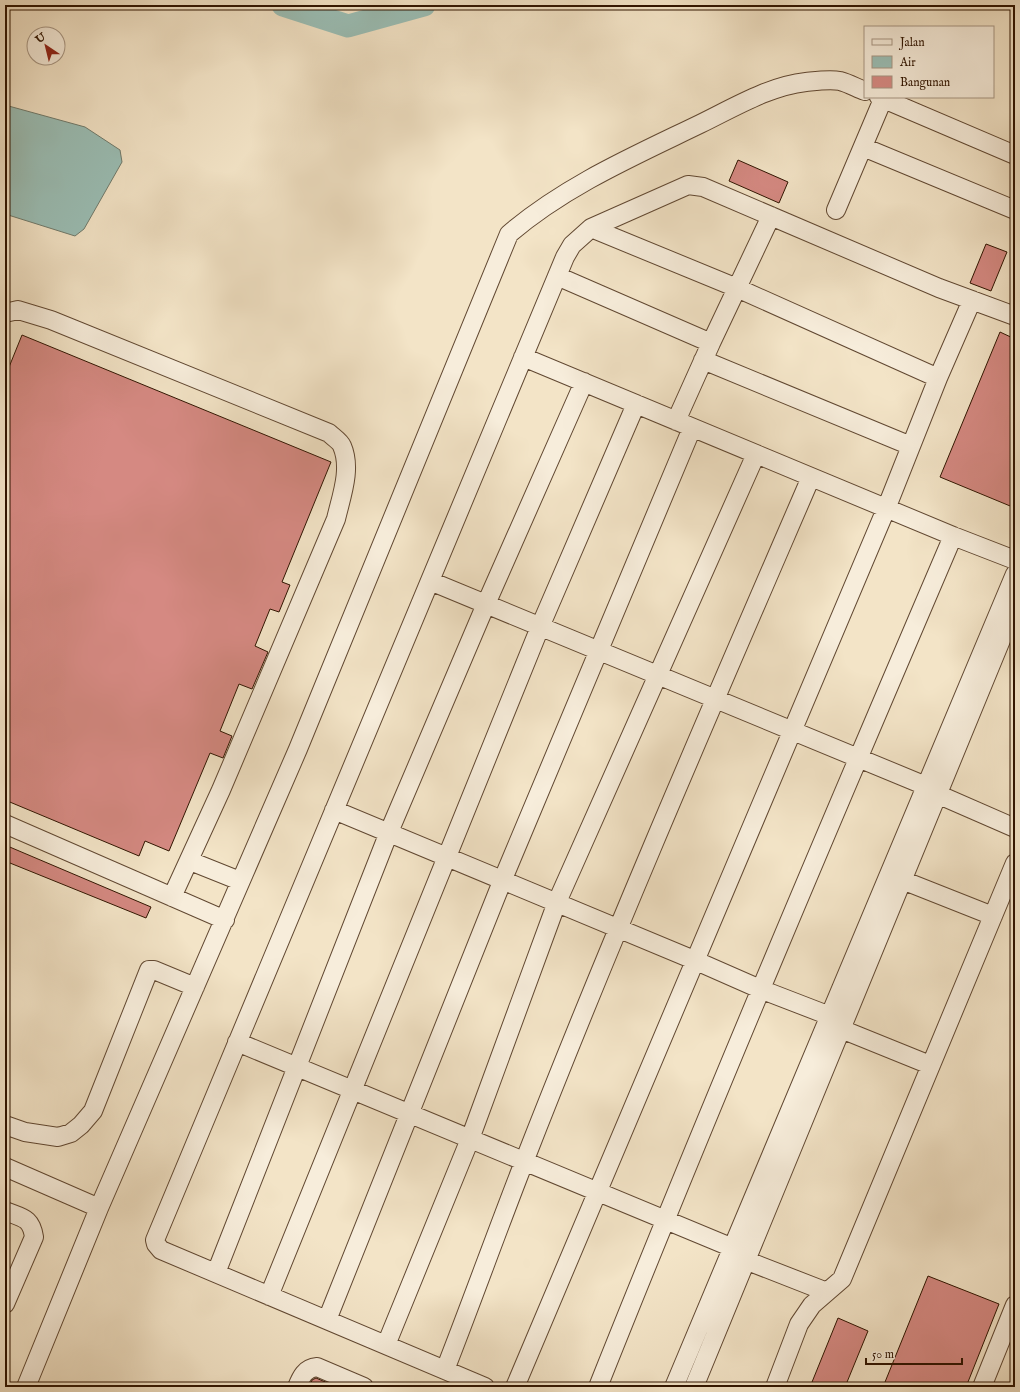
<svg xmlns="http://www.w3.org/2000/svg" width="1020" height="1392" font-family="'IM FELL English',serif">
	<rect width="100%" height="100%" fill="#f3e4c7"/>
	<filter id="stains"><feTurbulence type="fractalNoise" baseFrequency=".005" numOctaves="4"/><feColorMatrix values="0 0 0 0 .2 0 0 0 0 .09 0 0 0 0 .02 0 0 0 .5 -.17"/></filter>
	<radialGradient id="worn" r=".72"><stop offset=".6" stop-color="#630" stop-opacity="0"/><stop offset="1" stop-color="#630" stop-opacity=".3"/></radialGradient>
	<!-- water -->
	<path fill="#9bbfb6" stroke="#707b6d" d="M5,105l80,22 35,23 2,12 -38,67 -9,7 -70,-22z"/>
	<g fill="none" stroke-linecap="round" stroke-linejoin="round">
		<!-- river -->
		<path stroke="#9bbfb6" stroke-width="23" d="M283,5l65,21 76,-21"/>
	</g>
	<!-- building -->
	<path fill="#d58982" stroke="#301400" d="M738,160l50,22 -9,21 -50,-22z
		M986,244l21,8 -16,39 -21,-8z
		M1000,332l15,7v169l-75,-31z
		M22,335l309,127 -49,120 8,3 -11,27 -9,-3 -15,37 13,6 -16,37 -13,-5 -19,47 12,5 -9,22 -13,-5 -41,98 -24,-10 -6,15 -134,-56v-423z
		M5,845l146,62 -5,11 -141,-57z
		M928,1276l71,28 -33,83h-83z
		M838,1318l30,13 -23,56h-35z
		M316,1378l21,9h-28l3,-7z"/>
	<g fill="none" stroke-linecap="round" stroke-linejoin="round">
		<defs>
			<path id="minor" d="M879,97l136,58
				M863,147l152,63
				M836,210l47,-111
				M591,228l146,60 201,90
				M557,276l154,67 -35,78
				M5,313l13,-3 33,10 278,113c4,4 11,8 13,13 10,23 -1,51 -6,73l-115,271 -49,107
				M711,343l60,-127
				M523,357l430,179 62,24
				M703,360l208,86
				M430,581l496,205
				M937,794l78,34
				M334,810l360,150 66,29 70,27
				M5,824l220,96
				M190,861l50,20
				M902,880l91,36
				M841,1029l89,36
				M237,1042l496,206
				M5,1125l20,7 33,5 13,-4 10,-8 12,-14 56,-141h5l41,17
				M5,1167l94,41
				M5,1211c17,7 26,6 29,26l-29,67
				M745,1260l82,32
				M216,1273l173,-441 97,-228 98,-222
				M269,1296l271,-669 96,-223
				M327,1320l176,-441 189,-451
				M386,1345l84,-206 87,-237 199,-448
				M445,1370c27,-69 52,-139 79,-208 90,-231 189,-458 287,-685
				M26,1387l73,-179 199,-459 211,-515c56,-48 125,-78 191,-110 33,-16 69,-38 106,-42 10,-1 24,-3 34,-1 8,2 17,7 25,10
				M297,1387c4,-10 8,-19 20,-20l47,20
				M485,1387l-324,-137 -5,-6 -1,-4 410,-983 7,-12 19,-17 97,-43 15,2 236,101 76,28
				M515,1387l371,-878 52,-131 34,-78
				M598,1387c114,-286 234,-568 355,-851
				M674,1387l341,-813
				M694,1387l321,-781
				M775,1387l24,-63 13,-19 30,-26 173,-416
				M982,1387l33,-82"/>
		</defs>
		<!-- minor casing -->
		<use href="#minor" stroke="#614832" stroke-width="20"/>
		<!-- minor -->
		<use href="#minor" stroke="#f7eddb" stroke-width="18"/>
	</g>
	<!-- margin -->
	<rect width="1020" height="1392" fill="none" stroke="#f3e4c7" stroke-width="20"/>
	<rect x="6" y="6" width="1008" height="1380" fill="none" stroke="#301400" stroke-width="2"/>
	<rect x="10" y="10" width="1000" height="1372" fill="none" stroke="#301400"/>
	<!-- legend -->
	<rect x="864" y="26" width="130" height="72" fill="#f7eddb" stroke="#a79683"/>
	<rect x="872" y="39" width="20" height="6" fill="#f7eddb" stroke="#a79683"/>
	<text x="900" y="46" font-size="12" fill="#301400">Jalan</text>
	<rect x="872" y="56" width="20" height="12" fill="#9bbfb6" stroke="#a79683"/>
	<text x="900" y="66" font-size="12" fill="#301400">Air</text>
	<rect x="872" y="76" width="20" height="12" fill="#d58982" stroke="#a79683"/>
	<text x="900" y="86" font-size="12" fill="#301400">Bangunan</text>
	<!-- north arrow -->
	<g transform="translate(46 46) rotate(325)"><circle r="19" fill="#f7eddb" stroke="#a79683"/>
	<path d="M0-3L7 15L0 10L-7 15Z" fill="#8f2418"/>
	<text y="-6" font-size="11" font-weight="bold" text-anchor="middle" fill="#301400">U</text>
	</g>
	<!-- scale -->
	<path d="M866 1358v6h96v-6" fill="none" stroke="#301400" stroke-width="2"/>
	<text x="872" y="1358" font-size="12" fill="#301400" stroke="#f7eddb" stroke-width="3" paint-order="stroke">50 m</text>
	<rect width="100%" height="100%" filter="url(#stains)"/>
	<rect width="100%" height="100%" fill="url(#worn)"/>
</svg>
